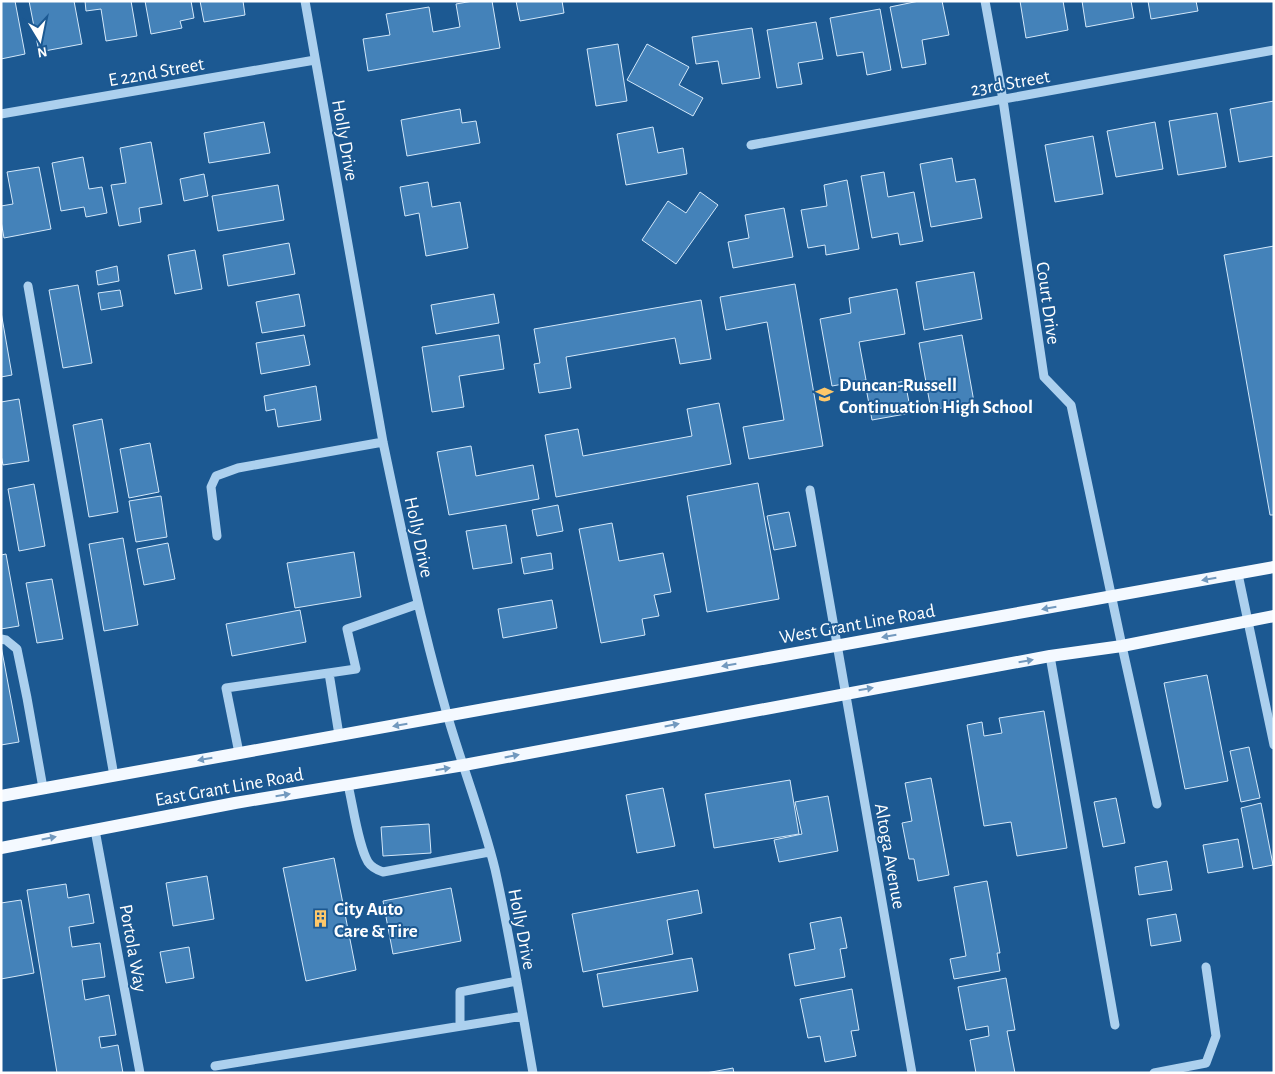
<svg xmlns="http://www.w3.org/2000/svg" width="1275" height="1074" font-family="'Alegreya Sans',sans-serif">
	<rect width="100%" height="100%" fill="#1c5992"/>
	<!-- building -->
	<path fill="#4482b9" stroke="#d3e8fa" d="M1,1h14l10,53 -24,5z
		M29,1h45l8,43 -43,8z
		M85,1h46l6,35 -31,5 -5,-32 -15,2z
		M145,1h46l3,17 -14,3 2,7 -31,6z
		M200,1h43l2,14 -41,7z
		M473,1h19l8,47 -132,23 -5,-32 27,-4 -4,-21 43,-7 4,25 27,-5 -4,-23z
		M516,1h46l2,12 -44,8z
		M919,1h23l7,34 -27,5 4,24 -24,4 -12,-61z
		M1020,1h43l5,29 -42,8z
		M1082,1h49l3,17 -48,9z
		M1148,1h48l2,10 -47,8z
		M880,9l11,61 -24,5 -4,-23 -26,4 -7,-38z
		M816,22l7,37 -25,4 4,21 -25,4 -10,-58z
		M752,28l8,50 -38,6 -4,-23 -22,3 -4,-27z
		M618,44l9,57 -31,5 -9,-57z
		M647,44l42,23 -10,18 24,13 -10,18 -66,-36z
		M1274,101v55l-35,6 -9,-53z
		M460,109l2,14 14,-2 4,22 -73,13 -6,-36z
		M1217,113l9,54 -48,8 -9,-54z
		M264,122l6,31 -61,10 -5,-30z
		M1155,122l8,47 -47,8 -9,-46z
		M653,127l5,26 25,-5 4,26 -61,11 -9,-51z
		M1093,136l10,58 -48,8 -10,-57z
		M151,142l11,62 -23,4 2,14 -22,4 -8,-41 15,-2 -6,-35z
		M83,157l6,32 13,-2 5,26 -21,4 -2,-10 -23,4 -9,-48z
		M952,158l4,24 19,-3 7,39 -51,9 -11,-63z
		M39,167l12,62 -47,9 -3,-17v-15l12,-2 -6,-32z
		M884,172l4,25 26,-5 9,49 -23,4 -2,-12 -26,5 -11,-62z
		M204,174l4,22 -24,5 -4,-22z
		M847,180l12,69 -33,6 -1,-10 -17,3 -7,-38 26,-4 -3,-21z
		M428,182l4,25 28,-5 8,46 -42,8 -7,-43 -14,3 -5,-29z
		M278,185l6,35 -66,11 -6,-35z
		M700,192l18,13 -42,59 -34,-24 26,-39 18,12z
		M784,208l9,49 -60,11 -5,-26 21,-4 -4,-23z
		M289,243l6,31 -67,12 -5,-31z
		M1274,246v269h-4l-46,-260z
		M195,250l7,39 -27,5 -7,-39z
		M117,266l2,15 -21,4 -2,-14z
		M974,272l8,47 -58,11 -8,-48z
		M795,284l28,162 -74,13 -6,-32 41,-7 -17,-98 -41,8 -6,-33z
		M78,285l14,78 -29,5 -14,-78z
		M897,289l8,45 -46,8 7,38 -34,6 -12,-67 31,-6 -2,-15z
		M120,290l3,16 -22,4 -3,-17z
		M299,294l6,32 -43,7 -6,-31z
		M494,294l5,29 -63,11 -5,-29z
		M701,300l10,59 -31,5 -5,-26 -109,19 5,31 -32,5 -5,-29 6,-1 -6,-34z
		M1,312l11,63 -11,2z
		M304,335l6,30 -49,9 -5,-31z
		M499,335l5,34 -45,7 5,31 -32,5 -10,-65z
		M962,335l12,67 -43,8 -12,-67z
		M905,381l6,32 -39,7 -6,-32z
		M316,386l5,34 -43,7 -3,-18 -9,2 -2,-15z
		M19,399l10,62 -26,4 -2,-10v-53z
		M719,403l12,61 -175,33 -11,-62 33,-6 5,27 109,-20 -5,-27z
		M102,419l16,93 -29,5 -16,-92z
		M150,443l9,49 -30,6 -9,-49z
		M471,446l5,30 57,-11 6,34 -90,16 -12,-63z
		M758,483l21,116 -72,13 -20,-116z
		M34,484l11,62 -26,5 -11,-62z
		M161,496l6,41 -31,5 -7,-41z
		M558,505l5,26 -26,5 -5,-26z
		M789,512l7,34 -22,4 -7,-34z
		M612,523l7,38 44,-8 8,39 -17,3 5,21 -17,3 3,16 -44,8 -22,-114z
		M506,525l6,38 -39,6 -7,-38z
		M123,538l15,87 -34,6 -15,-87z
		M168,543l7,36 -31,6 -7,-36z
		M354,552l7,45 -66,11 -8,-45z
		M551,553l2,16 -29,5 -3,-16z
		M6,554l13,72 -18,3v-74z
		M52,579l11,60 -26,4 -11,-60z
		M552,600l5,28 -54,10 -5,-29z
		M300,610l6,32 -74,14 -6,-32z
		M1,646l18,96 -18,3z
		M1207,675l21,106 -43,8 -21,-106z
		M1044,711l23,137 -50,8 -6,-34 -27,4 -17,-101 15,-3 2,14 18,-3 -3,-15z
		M1249,747l11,51 -19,4 -11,-51z
		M931,778l18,97 -31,6 -4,-22h-5l-7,-36 10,-2 -7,-38z
		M790,780l9,54 -85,14 -9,-54z
		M663,788l12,58 -38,7 -11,-58z
		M828,796l10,55 -59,11 -5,-22 28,-6 -7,-32z
		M1116,798l9,45 -22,4 -9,-45z
		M1261,803l12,62 -20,4 -12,-61z
		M429,824l2,29 -48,3 -2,-29z
		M1238,839l5,28 -35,6 -5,-28z
		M334,858l22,112 -50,11 -23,-113z
		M1167,861l5,29 -33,5 -4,-28z
		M207,876l7,43 -41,7 -7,-43z
		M987,881l13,72h-3l3,18 -46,8 -4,-20 16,-3 -12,-69z
		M66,884l2,14 21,-4 5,29 -25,4 3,20 28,-4 5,34 -23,3 3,20 24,-5 7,40 -17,2 2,11 17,-3 5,28h-66l-30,-183z
		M451,888l10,53 -68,13 -10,-53z
		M698,890l4,23 -35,7 6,34 -90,18 -11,-58z
		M21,900l13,73 -33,6v-76z
		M1176,914l5,27 -30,5 -4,-27z
		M841,917l6,31 -7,1 5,28 -50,9 -6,-32 26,-5 -5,-26z
		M189,947l5,31 -28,5 -6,-31z
		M692,958l6,33 -95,16 -6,-33z
		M1006,978l9,52 -8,1 8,42h-39l-6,-33 19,-4 -1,-10 -22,4 -8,-43z
		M852,989l7,41 -8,1 5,25 -31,6 -5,-26 -12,2 -8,-39z
		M733,1068l1,5h-28z"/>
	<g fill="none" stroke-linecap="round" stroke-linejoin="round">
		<!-- minor -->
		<path stroke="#acd0ee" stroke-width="9" d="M305,1l78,441c19,91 38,182 64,272 15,52 35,102 48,155 15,67 26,136 38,204
			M985,1l18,99 41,277 27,28 51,241 35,158
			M1,114l314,-54
			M751,145l523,-95
			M28,286l86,490
			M810,490l102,583
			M217,536l-6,-49 5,-11 22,-8 145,-26
			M1238,574l36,171
			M1,639l5,1 11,9 10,49 16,90
			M1050,656l65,369
			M329,673l10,62
			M239,753l-13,-65 130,-19 -9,-40 71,-25
			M348,785c5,20 10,60 20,77 4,6 9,8 15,10l106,-20
			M95,830l45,243
			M460,1025v-33l57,-11
			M215,1066l308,-50
			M1154,1073l52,-10 10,-27 -10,-69"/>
		<!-- major -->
		<path stroke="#f4f9ff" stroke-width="12" d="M1,796l1273,-229
			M1,848l234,-45 229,-38 586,-109 72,-10 152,-30"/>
	</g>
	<!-- one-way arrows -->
	<defs><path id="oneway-solid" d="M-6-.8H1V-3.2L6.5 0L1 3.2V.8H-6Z" transform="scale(1.25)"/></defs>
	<g fill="#7299be">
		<use href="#oneway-solid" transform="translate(1209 579) rotate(170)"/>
		<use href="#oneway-solid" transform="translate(1049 608) rotate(170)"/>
		<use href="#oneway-solid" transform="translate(889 636) rotate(170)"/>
		<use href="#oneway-solid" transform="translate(1026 661) rotate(-10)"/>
		<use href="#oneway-solid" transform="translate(729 665) rotate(170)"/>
		<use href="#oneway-solid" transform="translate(866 689) rotate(-10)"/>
		<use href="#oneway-solid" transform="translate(400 725) rotate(170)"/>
		<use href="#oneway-solid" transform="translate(672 725) rotate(-11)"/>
		<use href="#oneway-solid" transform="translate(512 756) rotate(-11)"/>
		<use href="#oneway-solid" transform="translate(205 759) rotate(170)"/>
		<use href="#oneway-solid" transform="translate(443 769) rotate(-9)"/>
		<use href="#oneway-solid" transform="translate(283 795) rotate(-9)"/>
		<use href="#oneway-solid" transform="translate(49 838) rotate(-11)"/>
	</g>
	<!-- icons -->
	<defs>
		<symbol id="school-bare" viewBox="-9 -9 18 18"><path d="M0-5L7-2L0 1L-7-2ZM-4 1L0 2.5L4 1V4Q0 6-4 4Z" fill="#fec86a" stroke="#1c5992" stroke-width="2.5" paint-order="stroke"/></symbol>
		<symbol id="building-bare" viewBox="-9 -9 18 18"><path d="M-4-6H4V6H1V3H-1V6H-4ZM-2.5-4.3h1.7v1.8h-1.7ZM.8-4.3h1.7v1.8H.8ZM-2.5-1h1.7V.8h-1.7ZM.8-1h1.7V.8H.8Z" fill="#fec86a" stroke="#1c5992" stroke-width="2.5" paint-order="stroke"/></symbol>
	</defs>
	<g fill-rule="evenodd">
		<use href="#school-bare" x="812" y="382" width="25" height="25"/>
		<use href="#building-bare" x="308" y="906" width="25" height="25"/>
	</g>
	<g text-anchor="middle" stroke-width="4" stroke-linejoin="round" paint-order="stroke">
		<!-- street labels -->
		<g font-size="19" fill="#fff" stroke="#1c5992">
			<text transform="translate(156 71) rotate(-10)" y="7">E 22nd Street</text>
			<text transform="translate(1010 82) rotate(-10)" y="7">23rd Street</text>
			<text transform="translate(346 140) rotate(80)" y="7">Holly Drive</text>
			<text transform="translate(1049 303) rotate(82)" y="7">Court Drive</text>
			<text transform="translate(420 537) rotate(78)" y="7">Holly Drive</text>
			<text transform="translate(857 623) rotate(-10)" y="7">West Grant Line Road</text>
			<text transform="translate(229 786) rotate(-10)" y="7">East Grant Line Road</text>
			<text transform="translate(891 856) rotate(80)" y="7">Altoga Avenue</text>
			<text transform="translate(523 929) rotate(79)" y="7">Holly Drive</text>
			<text transform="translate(134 948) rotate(80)" y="7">Portola Way</text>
		</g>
		<!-- poi labels -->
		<g font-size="19" font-weight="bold" fill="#fff" stroke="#1c5992" text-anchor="start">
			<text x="839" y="391">Duncan-Russell<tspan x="839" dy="22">Continuation High School</tspan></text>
			<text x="334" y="915">City Auto<tspan x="334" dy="22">Care &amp; Tire</tspan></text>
		</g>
	</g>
	<!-- border -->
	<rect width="1275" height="1074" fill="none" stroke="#ffffff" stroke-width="5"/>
	<!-- north arrow -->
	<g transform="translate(40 40) rotate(170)" stroke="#1c5992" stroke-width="4" paint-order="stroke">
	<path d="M0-4L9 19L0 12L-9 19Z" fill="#ffffff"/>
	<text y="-8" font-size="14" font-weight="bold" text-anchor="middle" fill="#ffffff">N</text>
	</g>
</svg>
